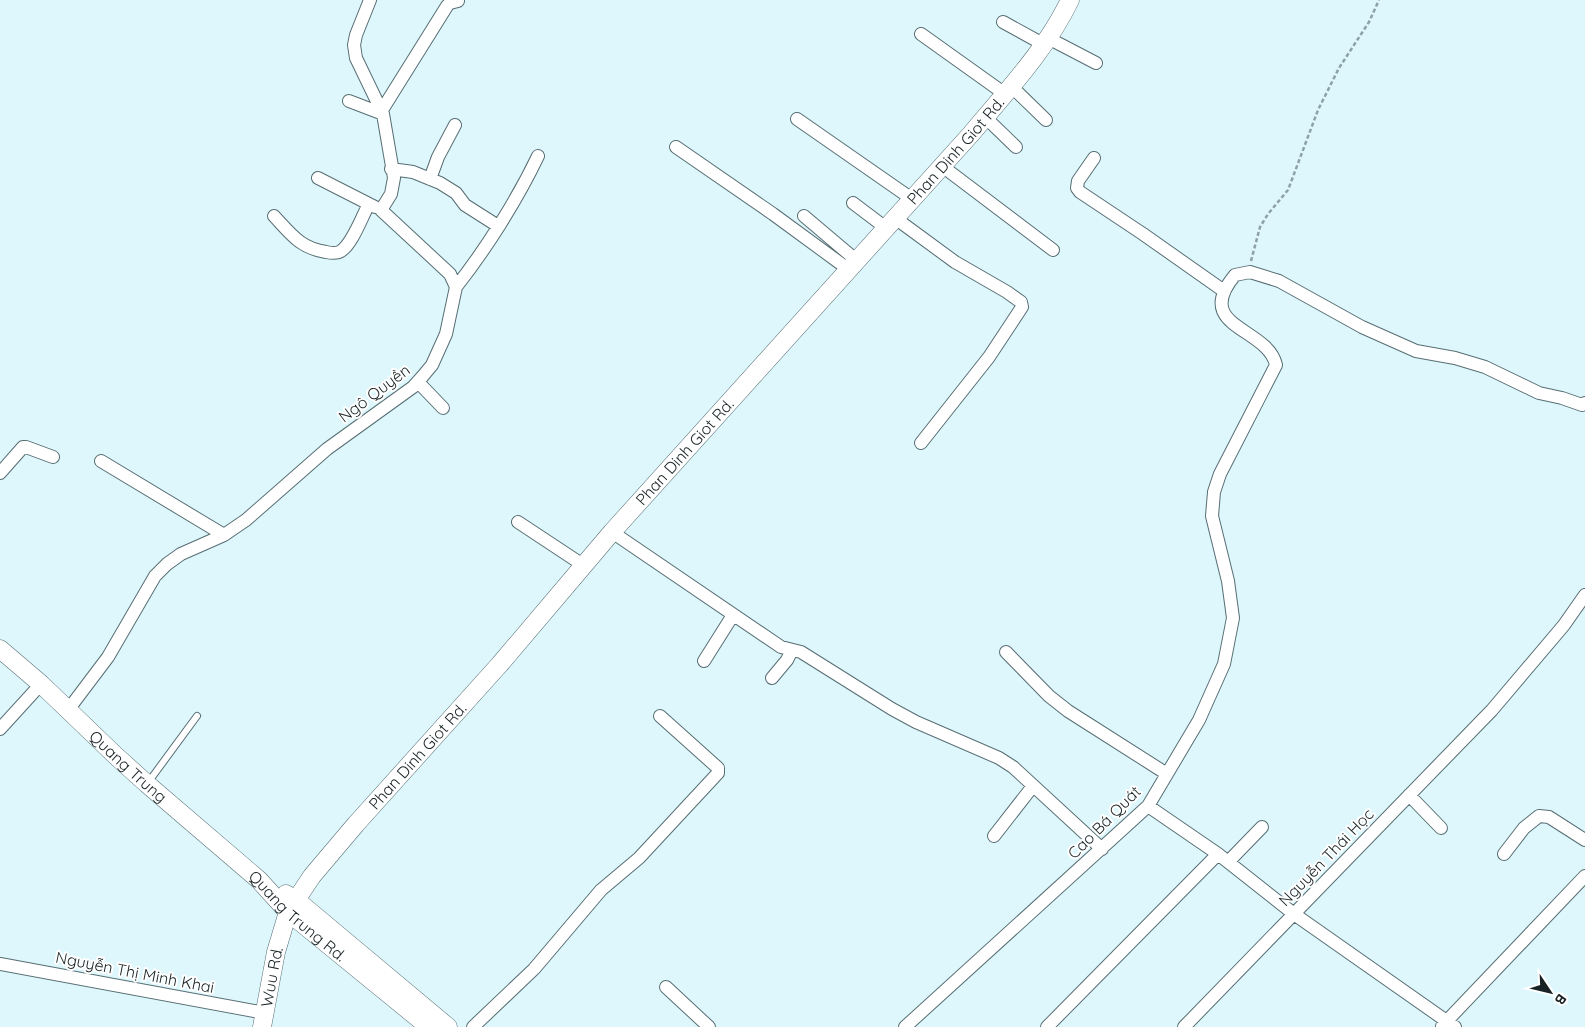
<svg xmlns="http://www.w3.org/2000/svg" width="1585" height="1027" font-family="Quicksand,sans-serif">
	<rect width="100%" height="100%" fill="#ddf7fd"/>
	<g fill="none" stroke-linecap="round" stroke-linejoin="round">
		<defs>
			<path id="lane" d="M147,784l50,-68"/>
			<path id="street" d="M1003,22l40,22
				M921,34l84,60
				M1048,38l48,25
				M1011,86l35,34
				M349,101l34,13
				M382,110l65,-104 3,-3 8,-2
				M985,117l31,30
				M797,119l115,80
				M676,147l97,67 75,55
				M1094,158l-16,23 -1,7 3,4 63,42 81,57
				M942,166l111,84
				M391,169l22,3 27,11 16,10 9,12 33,21
				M318,178l57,29
				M430,179l8,-22 17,-32
				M853,203l33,25
				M274,216c17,18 26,32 52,36 5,1 11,2 15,-1 12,-8 21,-35 28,-47
				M804,216l52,44
				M895,218l60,44 52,30 14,10 1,5 -33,50 -68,86
				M456,287c30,-38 61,-87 82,-131
				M418,382l25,26
				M101,461l123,74
				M0,473l23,-26h3l27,10
				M518,522l65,43
				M612,532l169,115 20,5 91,57 24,13 83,36 14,9 89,82
				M1006,652l43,44 19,15 99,63
				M704,661l29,-46
				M772,678l15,-18 5,-10
				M68,710l40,-53 47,-81 12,-12 14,-10 43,-19 22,-15 81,-71 86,-62 9,-10 10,-12 14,-31 10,-47 -6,-13 -69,-64 10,-16 3,-16 -11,-64 -27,-56 -2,-13 2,-10 14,-35
				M0,729l41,-45
				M1409,795l32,33
				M1148,806l70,48 76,60 161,113
				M994,836l39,-50
				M1504,854l20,-26 15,-12 10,1 36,23
				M1228,862l34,-35
				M0,964l265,49
				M666,987l43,40
				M1442,1026l143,-150
				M473,1027l61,-58 67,-79 38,-32 79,-85v-5l-58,-52
				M905,1027l243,-221 51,-86 25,-56 9,-46 -5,-37 -16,-65 2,-24 6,-18 56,-109c-8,-38 -85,-37 -41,-90l15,-3 29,9 83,46 54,24 39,7 30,9 54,26 23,5 20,7 3,-2
				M1047,1027l171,-173
				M1184,1027l308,-317 72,-85 21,-30"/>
			<g id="secondary">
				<path id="s1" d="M0,649l41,35 75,72 31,28 112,96 29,32 141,115"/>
				<path d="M286,894l9,5 153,128"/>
				<path id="s2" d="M262,1027l14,-75 12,-40 24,-36 44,-52 144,-160 112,-132 359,-398c35,-42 75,-84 99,-134"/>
			</g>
		</defs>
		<!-- lane casing -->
		<use href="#lane" stroke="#576e73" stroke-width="8"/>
		<!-- street casing -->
		<use href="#street" stroke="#576e73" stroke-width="14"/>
		<!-- secondary casing -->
		<use href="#secondary" stroke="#576e73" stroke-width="19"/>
		<!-- path -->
		<path stroke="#8ea2a6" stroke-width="2.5" stroke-dasharray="4 2.5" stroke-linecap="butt" d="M1251,261l9,-34 8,-13 20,-24 30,-80 21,-42 30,-46 10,-22"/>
		<!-- lane -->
		<use href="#lane" stroke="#fff" stroke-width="6"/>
		<!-- street -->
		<use href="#street" stroke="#fff" stroke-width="12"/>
		<!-- secondary -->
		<use href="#secondary" stroke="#fff" stroke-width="18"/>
	</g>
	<g text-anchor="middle" stroke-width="4" stroke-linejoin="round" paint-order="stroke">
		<!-- street labels -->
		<g font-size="16" fill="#182224" stroke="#fff">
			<text dy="6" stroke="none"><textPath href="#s2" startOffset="1131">Phan Dinh Giot Rd.</textPath></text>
			<text transform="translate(374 393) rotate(-37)" y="6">Ngô Quyền</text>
			<text dy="6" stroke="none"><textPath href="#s2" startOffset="726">Phan Dinh Giot Rd.</textPath></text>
			<text dy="6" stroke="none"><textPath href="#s2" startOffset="321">Phan Dinh Giot Rd.</textPath></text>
			<text dy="6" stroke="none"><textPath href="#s1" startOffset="174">Quang Trung</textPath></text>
			<text transform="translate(1104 822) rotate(-45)" y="6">Cao Bá Quát</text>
			<text transform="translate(1326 857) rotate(-46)" y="6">Nguyễn Thái Học</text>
			<text dy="6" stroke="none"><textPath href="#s1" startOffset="400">Quang Trung Rd.</textPath></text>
			<text transform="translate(135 972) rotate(11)" y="6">Nguyễn Thị Minh Khai</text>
			<text dy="6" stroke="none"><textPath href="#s2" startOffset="51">Wuu Rd.</textPath></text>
		</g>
	</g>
	<!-- north arrow -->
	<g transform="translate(1550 992) rotate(125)" stroke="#ffffff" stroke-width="4" paint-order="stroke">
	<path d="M0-4L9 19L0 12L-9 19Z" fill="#182224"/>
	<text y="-8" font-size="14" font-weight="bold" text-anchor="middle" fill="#182224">B</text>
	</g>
</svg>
